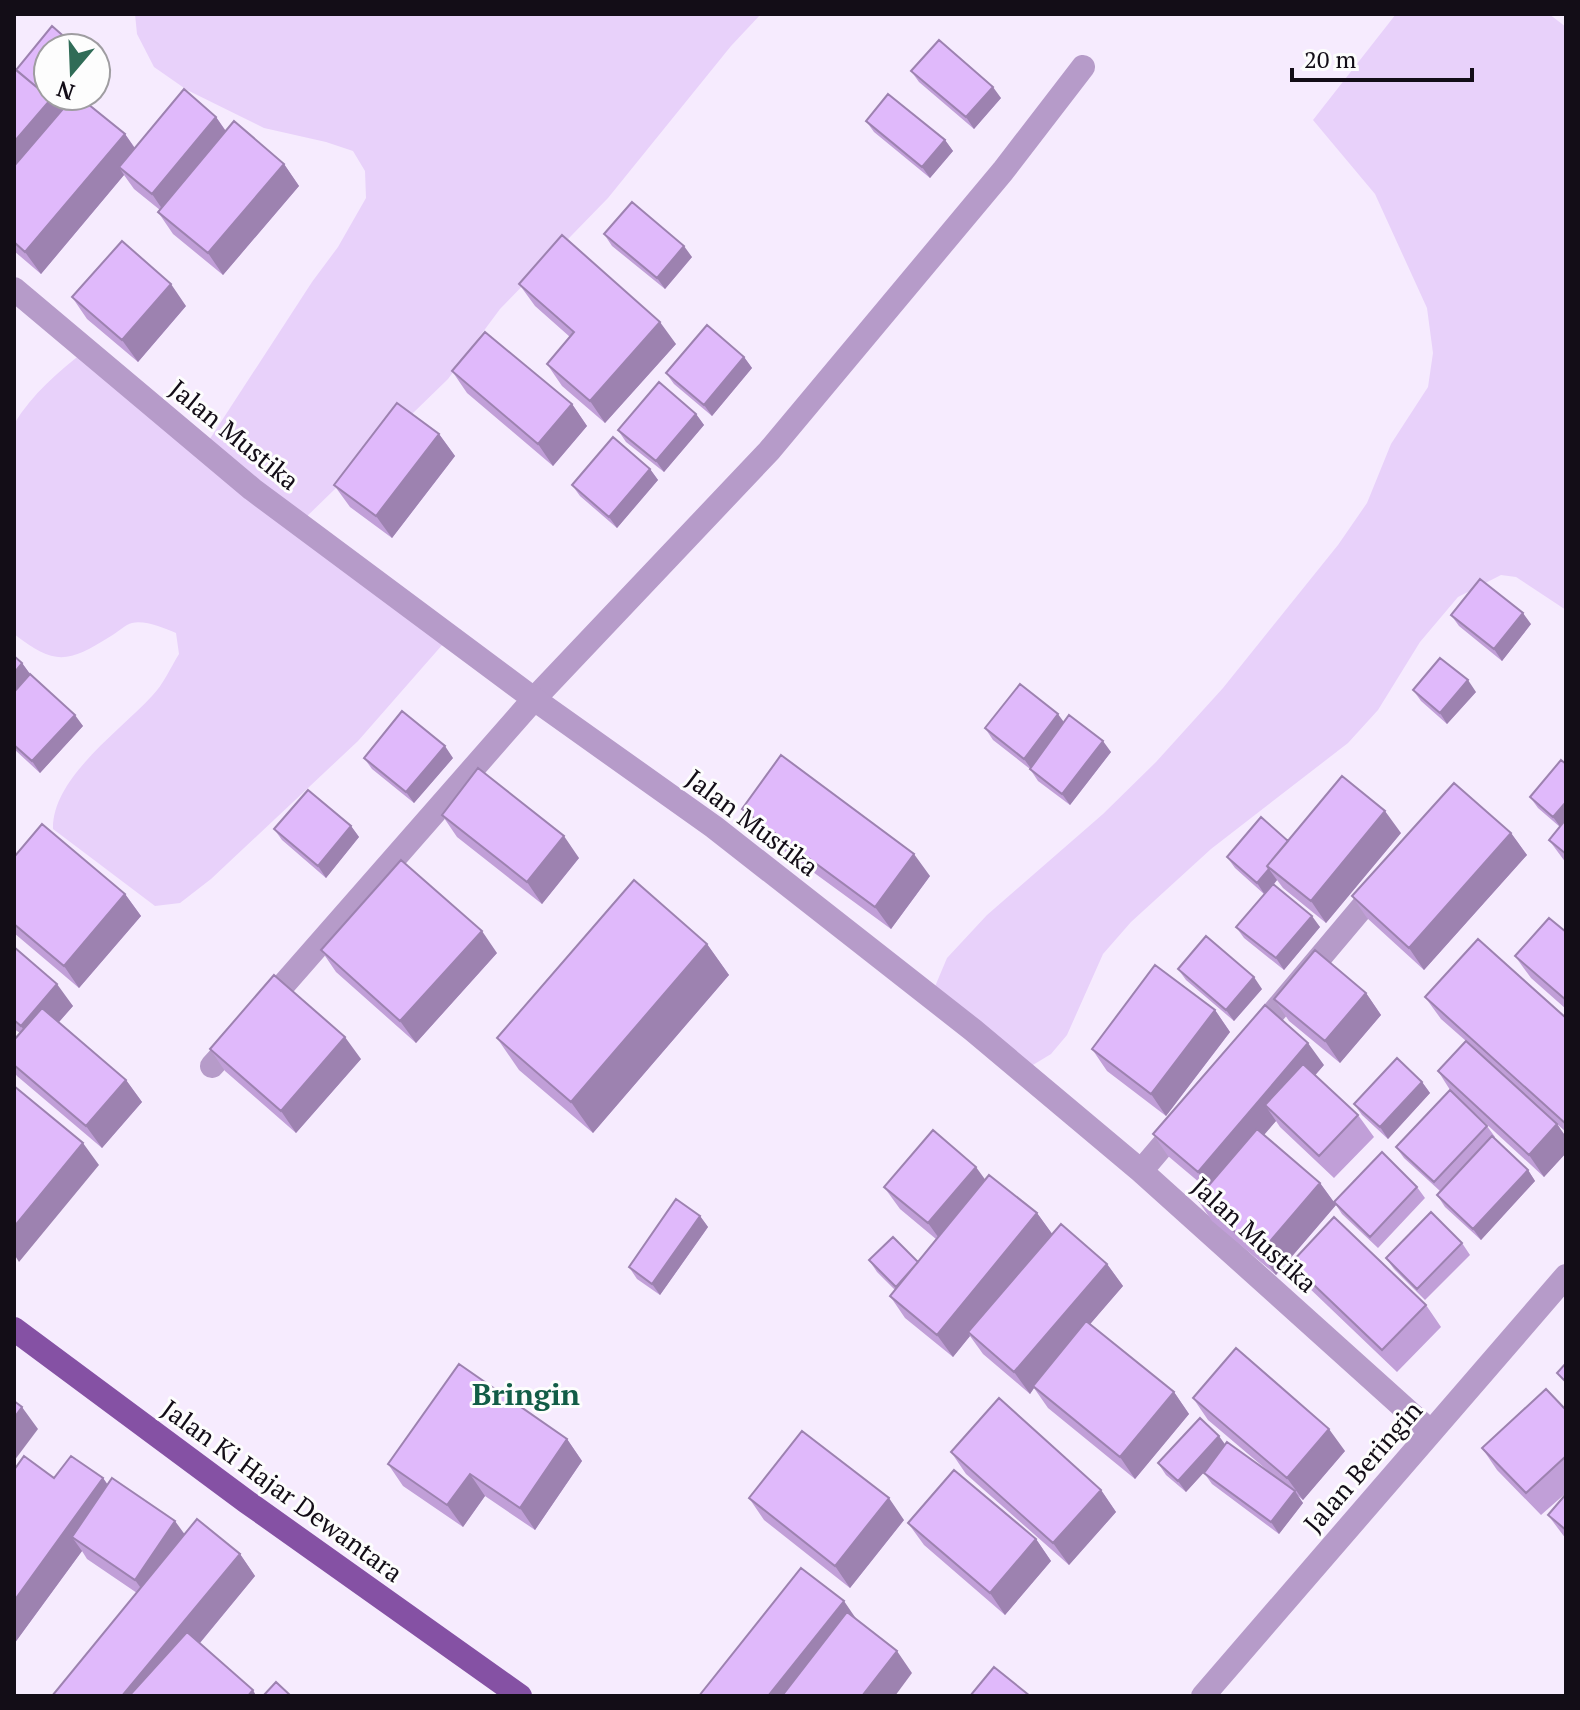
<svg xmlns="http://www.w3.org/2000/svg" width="1580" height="1710" font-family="'PT Serif',serif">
	<rect width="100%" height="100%" fill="#f6ebfe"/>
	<!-- green -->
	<path fill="#e8d1fa" d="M135,14h626l-30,32 -123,152 -108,111 -52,70 -149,145 151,112 -92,105 -147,138 -31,24 -25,3 -102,-77c-1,-51 67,-98 99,-133 11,-11 19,-29 27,-42l-3,-21c-12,-5 -31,-13 -44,-10 -6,1 -15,10 -21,13 -43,27 -56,30 -97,-2v-210c19,-31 44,-52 72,-74l118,98 108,-166 26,-35 28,-49 -1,-27 -12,-20 -27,-9 -62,-14 -77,-38 -33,-23 -17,-33z
		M1396,14h153l17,13v583l-50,-33 -15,-2 -43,22 -38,45 -42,68 -30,33 -137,106 -80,73 -28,32 -36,81 -16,19 -28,17 -92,-75 16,-38 40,-43 116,-101 53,-52 67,-74 115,-143 29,-42 24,-59 37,-57 5,-34 -6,-45 -52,-114 -62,-74z"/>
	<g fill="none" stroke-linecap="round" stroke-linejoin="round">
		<!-- service -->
		<path stroke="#b69bc9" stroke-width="24" d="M534,699l235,-248 234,-280 80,-104"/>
		<!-- minor -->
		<path stroke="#b69bc9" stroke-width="24" d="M14,289l238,200 282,210 180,128 259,203 168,141 290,261
			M264,1007l270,-308
			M1253,1037l128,-152
			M212,1066l28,-31
			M1141,1171l40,-47
			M1203,1696l363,-420"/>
		<!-- primary -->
		<path stroke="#8551a4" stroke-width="24" d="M14,1329l233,173 273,194"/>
	</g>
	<!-- wall -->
	<path fill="#c19fd8" d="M14,68l34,28h39l-3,4 41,34 10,14 81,-31 10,14 58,33 15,22 -76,89 -50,-41 -15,-22 2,-2 -26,-21 -10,-14 -83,99 -27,-23z
		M911,71l90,27 -27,31 -55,-47z
		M866,121l79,19 8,11 -23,27 -56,-46z
		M604,234l88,23 -27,32 -53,-43z
		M519,284l157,60 -71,79 -43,-37 -15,-22 23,-27 -35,-31z
		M72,297l114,9 -48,56 -51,-43z
		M744,357l8,11 -40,48 -38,-32 -8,-11z
		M452,371l120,33 15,22 -34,40 -86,-73z
		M696,414l8,11 -40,47 -38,-30 -8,-12z
		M439,434l16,22 -63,82 -42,-31 -16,-22z
		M650,469l8,11 -41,48 -37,-32 -8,-11z
		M1451,615l80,9 -29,37 -43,-35z
		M14,656l8,7 8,11 53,52 -43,47 -26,-24z
		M1413,690l63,2 -29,32 -26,-23z
		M1064,722l47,30 -41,53 -32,-24 -8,-12 -37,-29 -8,-12z
		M364,758h89l-39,45 -42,-34z
		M1566,764v99l-17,-23 11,-13 -22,-19 -8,-11z
		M742,809l188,67 -39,53 -134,-98z
		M442,815l137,43 -37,46 -85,-67z
		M351,826l8,11 -33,41 -44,-38 -8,-11z
		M1401,833l-75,90 -43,-35 -6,-8 -3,4 46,43 -36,43 -40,-32 -8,-11 28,-33 -29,-26 -8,-11 61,-16z
		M1511,833l16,22 -103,115 -57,-52 -15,-22z
		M14,857l111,37 16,22 -62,72 -65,-55z
		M1566,932v77l-35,-31 -16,-22z
		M707,944l22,31 -136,158 -74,-63 -22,-32z
		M14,947l59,59 -14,16 67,58 16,22 -40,46 -85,-72 -3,-4v-32l6,-7 -6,-4z
		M321,950l176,3 -81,90 -80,-71z
		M1178,969l84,20 -28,32 -48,-41z
		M1366,993l15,22 -41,48 -51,-42 -15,-22z
		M1425,997l141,21v114l-9,-8 9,13v16l-22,24 -87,-80 30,29 8,11 -1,1 34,32 7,11 -54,59 -36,-33 -8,-12 3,-4 -36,-33 -8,-11 56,-54 -14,-22 28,-30 -25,-22z
		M1215,1010l15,22 -64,84 -59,-45 -15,-22z
		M210,1049l151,10 -65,74 -71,-62z
		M1324,1065l-9,10 43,40 16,22 -40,41 -54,-51 -4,-6 -13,14 57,48 16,22 -60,70 -64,-54 -15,-22 9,-11 -38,-32 -15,-22z
		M1422,1082l8,11 -42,46 -26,-24 -8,-11z
		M985,1180l52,33 15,21 55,30 16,22 -33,38 84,68 15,22 -54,65 -87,-71 -14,-20 -4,6 -47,-40 -13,-18 -17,21 -48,-39 -15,-22 5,-6 -18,-18 -8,-12 49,2 18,-23 -36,-30 -16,-22z
		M1417,1187l8,11 -47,50 -36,-34 -8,-12z
		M700,1216l8,11 -48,68 -23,-16 -8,-12z
		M1462,1243l8,12 -45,45 -31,-31 -8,-11z
		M1291,1263l135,42 15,22 -44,45 -91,-87z
		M1193,1398l152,53 -42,49 -6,-5 6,8 -24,31 -67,-50 -8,-11 2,-3 -20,22 -20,-17 -8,-12 67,-18 56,37 -73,-62z
		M1566,1410v83l-25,22 -44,-45 -15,-22z
		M567,1439l15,22 -47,69 -50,-34 -22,31 -60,-41 -15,-22z
		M951,1452l150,38 15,22 -47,53 -103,-91z
		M54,1478h49l5,7 77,49 55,20 15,22 -55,67 53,47 3,6h-204l85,-103 -50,-34 -5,-8 -68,93z
		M1566,1494v45l-18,-24z
		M749,1498l155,22 -54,68 -86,-68z
		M908,1523l128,16 15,22 -46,54 -81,-70z"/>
	<!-- shaded-wall -->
	<path fill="#9d82b0" d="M96,65l8,11 -8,10z
		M993,87l8,11 -27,31 -8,-12z
		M70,96h17l-73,86v-40l37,-43z
		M216,117l15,22 -64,77 -15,-22z
		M125,134l15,22 -21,11 5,8 -83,99 -16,-22z
		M945,140l8,11 -23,27 -8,-11z
		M284,164l15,22 -76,89 -15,-22z
		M684,246l8,11 -27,32 -8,-11z
		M171,284l15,22 -48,56 -16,-22z
		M660,322l16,22 -71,79 -15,-22z
		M744,357l8,11 -40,48 -8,-11z
		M572,404l15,22 -34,40 -15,-22z
		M696,414l8,11 -40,47 -8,-11z
		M439,434l16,22 -63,82 -16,-22z
		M650,469l8,11 -41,48 -8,-11z
		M1523,613l8,11 -29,37 -8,-12z
		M22,663l16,22 -24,27v-39z
		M1468,680l8,12 -29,32 -7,-11z
		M1058,714l8,11 -34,45 -8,-11z
		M75,715l8,11 -43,47 -8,-12z
		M1103,741l8,11 -41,53 -8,-11z
		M445,746l8,12 -39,45 -8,-11z
		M1566,802v20l-5,6 -8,-11z
		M1385,811l16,22 -75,90 -15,-22z
		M351,826l8,11 -33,41 -8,-12z
		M1511,833l16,22 -103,115 -15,-22z
		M564,836l15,22 -37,46 -15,-22z
		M914,854l16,22 -39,53 -16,-22z
		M1269,869l8,11 -12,15 -8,-12z
		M125,894l16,22 -62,72 -15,-22z
		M1312,916l8,11 -36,43 -8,-12z
		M482,931l15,22 -81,90 -16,-22z
		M707,944l22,31 -136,158 -22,-31z
		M1254,977l8,12 -28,32 -8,-11z
		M57,984l16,22 -37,42 -15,-22z
		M1366,993l15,22 -41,48 -15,-22z
		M1215,1010l15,22 -64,84 -15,-22z
		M345,1037l16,22 -65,74 -15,-22z
		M1308,1043l16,22 -46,53 -13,-13 11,16 -63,73 -15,-22z
		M126,1080l16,22 -40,46 -16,-22z
		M1422,1082l8,11 -42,46 -8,-12z
		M1557,1124l9,13v16l-22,24 -15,-22z
		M83,1143l16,22 -80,97 -5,-8v-27z
		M976,1167l16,22 -48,56 -16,-22z
		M1528,1170l7,11 -54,59 -8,-11z
		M1320,1183l16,22 -60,70 -16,-22z
		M1037,1213l16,22 -85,97 2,4 -17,21 -16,-22z
		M700,1216l8,11 -48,68 -8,-11z
		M1107,1264l16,22 -88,102 -2,-2 1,2 -4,6 -16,-22z
		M1174,1392l15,22 -54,65 -15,-22z
		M22,1407l16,22 -24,32v-43z
		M1329,1429l16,22 -42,49 -16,-22z
		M1219,1436l8,11 -41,45 -8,-11z
		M567,1439l15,22 -47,69 -15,-22z
		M470,1474l15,22 -22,31 -16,-22z
		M103,1478l15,22 -46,37 10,14 -68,93v-43z
		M1101,1490l15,22 -47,53 -16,-22z
		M1295,1491l8,12 -24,31 -8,-12z
		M889,1498l15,22 -54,68 -15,-22z
		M175,1521l16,22 -40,59 -16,-22z
		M1036,1539l15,22 -46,54 -15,-22z
		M240,1554l15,22 -99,120h-34z
		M844,1601l15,22 -58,73h-33z
		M897,1651l15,22 -17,23h-33z
		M253,1690l3,6h-8z"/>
	<!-- building -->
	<path fill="#e0b9fb" stroke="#9d82b0" stroke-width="2" d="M52,26l25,22h-29v48h22l-12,14 -7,-11 -35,-29z
		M939,40l54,47 -27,30 -55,-46z
		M14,68l37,31 -37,43z
		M184,89l32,28 -64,77 -33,-27z
		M888,94l57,46 -23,27 -56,-46z
		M74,96h4l47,38 -100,118 -11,-10v-76z
		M234,121l50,43 -76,89 -50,-41z
		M632,202l52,44 -27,32 -53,-44z
		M562,235l98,87 -70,79 -43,-37 27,-32 -55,-48z
		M122,241l49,43 -49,56 -50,-43z
		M707,325l37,32 -40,48 -38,-32z
		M485,332l87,72 -34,40 -86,-73z
		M659,382l37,32 -40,47 -38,-31z
		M397,403l42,31 -63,82 -42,-31z
		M613,437l37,32 -41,48 -37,-32z
		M1480,579l43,34 -29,36 -43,-34z
		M14,656l8,7 -8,10z
		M1440,658l28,22 -28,33 -27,-23z
		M30,674l45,41 -43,46 -18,-16v-53z
		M1020,684l38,30 -34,45 -39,-31z
		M402,711l43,35 -39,46 -42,-34z
		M1069,715l34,26 -41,53 -32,-25z
		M781,755l133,99 -39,53 -133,-98z
		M1561,760l5,4v38l-13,15 -23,-20z
		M478,768l86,68 -37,46 -85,-67z
		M1342,776l43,35 -74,90 -44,-35z
		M1454,783l57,50 -102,115 -57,-52z
		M308,790l43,36 -33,40 -44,-37z
		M1261,817l27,24 -21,25 2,3 -12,14 -30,-26z
		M1566,819v35l-17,-14z
		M42,824l83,70 -61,72 -50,-42v-67z
		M401,860l81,71 -82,90 -79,-71z
		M634,880l73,64 -136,158 -74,-64z
		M1273,884l39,32 -36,42 -40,-31z
		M1549,918l17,14v68l-51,-44z
		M1206,936l48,41 -28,33 -48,-41z
		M1478,939l88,79v106l-141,-127z
		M14,947l43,37 -36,42 -7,-6z
		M1315,950l51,43 -41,48 -51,-42z
		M1155,965l60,45 -64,84 -59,-45z
		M274,975l71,62 -64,74 -71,-62z
		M1265,1005l43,38 -110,129 -45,-38z
		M42,1008l84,72 -40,46 -72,-61v-25z
		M1466,1041l91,83 -28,31 -91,-84z
		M1397,1058l25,24 -42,45 -26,-23z
		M1303,1064l55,51 -39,41 -54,-51z
		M14,1086l69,57 -69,84z
		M1450,1090l37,36 -53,56 -38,-35z
		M1257,1129l63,54 -60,70 -63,-54z
		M933,1130l43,37 -48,56 -44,-36z
		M1492,1136l36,34 -55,59 -36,-34z
		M1382,1152l35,35 -47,50 -36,-35z
		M989,1175l48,38 -100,122 -47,-39z
		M676,1199l24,17 -48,68 -23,-17z
		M1431,1212l31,31 -45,46 -31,-31z
		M1334,1217l92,88 -44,45 -91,-87z
		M1061,1224l46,40 -93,108 -46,-40z
		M893,1237l25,25 -22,25 -27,-27z
		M1086,1321l88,71 -54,65 -87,-71z
		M1236,1348l93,81 -42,49 -94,-80z
		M1566,1363v19l-9,-9z
		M459,1364l108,75 -47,69 -50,-34 -23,31 -59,-41z
		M1546,1389l20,21v46l-40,37 -44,-45z
		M999,1398l102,92 -48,53 -102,-91z
		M14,1401l8,6 -8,11z
		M1200,1418l19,18 -41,45 -20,-18z
		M802,1431l87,67 -54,68 -86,-68z
		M1227,1442l68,49 -24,31 -67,-49z
		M24,1456l30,22 17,-22 32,22 -89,123v-131z
		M954,1470l82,69 -46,54 -82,-70z
		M112,1478l63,43 -40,59 -63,-43z
		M1566,1494v36l-18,-15z
		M197,1519l43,35 -118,142h-70z
		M801,1568l43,33 -76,95h-69z
		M847,1612l50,39 -35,45h-80z
		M187,1632l66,58 -5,6h-119z
		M994,1667l36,29h-60z
		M276,1682l15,14h-28z"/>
	<g text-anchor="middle" stroke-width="6" stroke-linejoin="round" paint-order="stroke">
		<!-- street labels -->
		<g font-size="26" fill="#130d17" stroke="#fdfdfd">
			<text transform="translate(234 435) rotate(39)" y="9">Jalan Mustika</text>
			<text transform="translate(752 823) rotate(37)" y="9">Jalan Mustika</text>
			<text transform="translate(1254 1235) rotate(42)" y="9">Jalan Mustika</text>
			<text transform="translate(1363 1467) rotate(-49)" y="9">Jalan Beringin</text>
			<text transform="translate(282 1491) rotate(36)" y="9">Jalan Ki Hajar Dewantara</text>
		</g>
		<!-- quarter labels -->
		<g font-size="30" font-weight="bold" fill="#125d47" stroke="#fdfdfd">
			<text x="526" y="1405">Bringin</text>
		</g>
	</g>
	<!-- border -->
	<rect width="1580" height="1710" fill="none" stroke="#130d17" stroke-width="32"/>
	<!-- north arrow -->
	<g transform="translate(72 72) rotate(199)"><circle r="38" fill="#fdfdfd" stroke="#9f9da1" stroke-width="2"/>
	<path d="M0-6L14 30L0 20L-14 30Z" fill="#306c57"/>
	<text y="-12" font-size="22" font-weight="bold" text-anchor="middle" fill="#130d17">N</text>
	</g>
	<!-- scale -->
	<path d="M1292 68v12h180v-12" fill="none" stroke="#130d17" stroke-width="4"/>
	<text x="1304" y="68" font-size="24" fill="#130d17" stroke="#fdfdfd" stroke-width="6" paint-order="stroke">20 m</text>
</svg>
